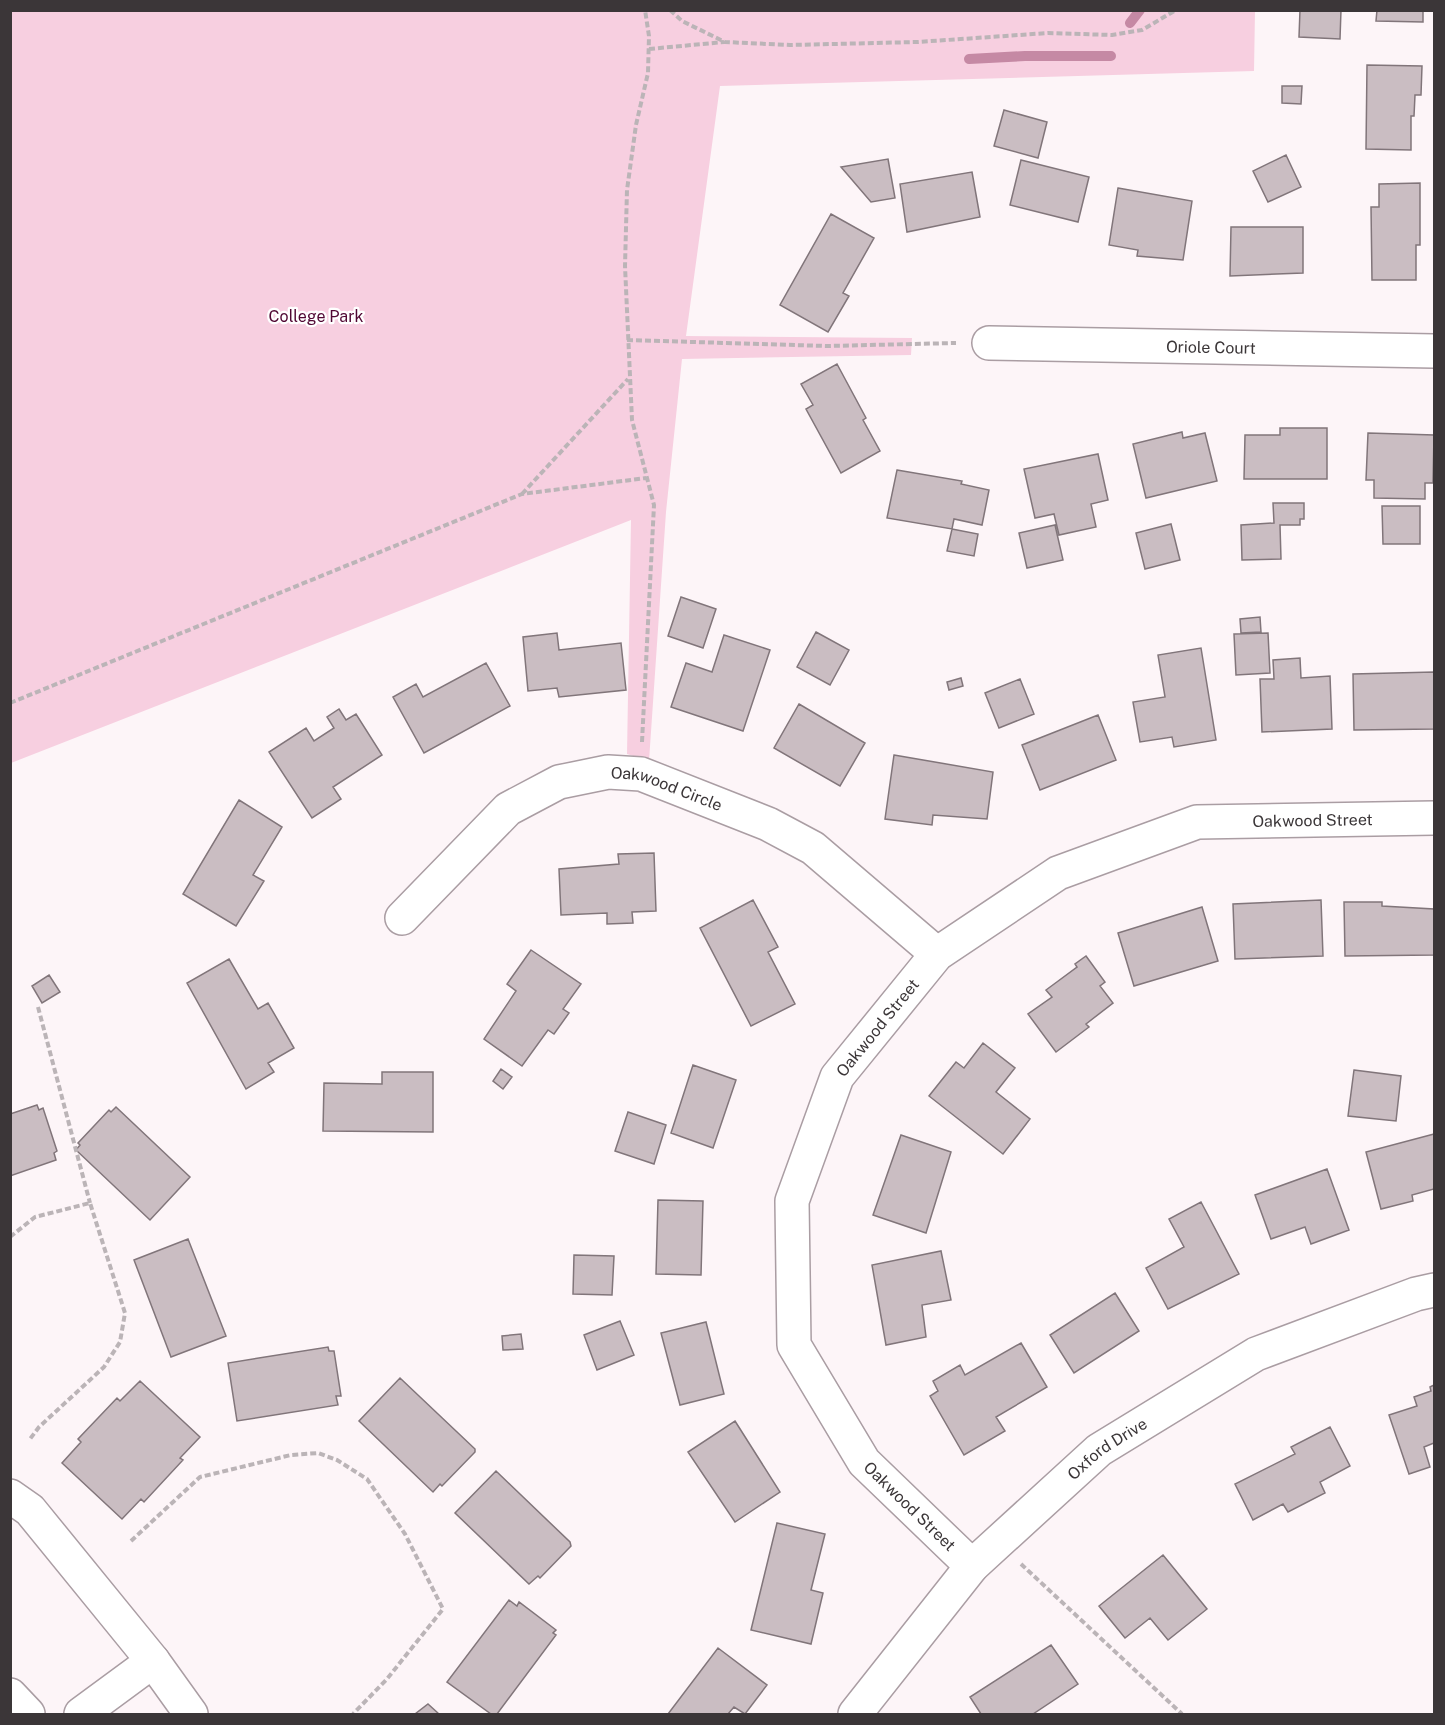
<svg xmlns="http://www.w3.org/2000/svg" width="1445" height="1725" font-family="'Public Sans',sans-serif">
	<rect width="100%" height="100%" fill="#fdf5f8"/>
	<!-- green -->
	<path fill="#f7cfe0" d="M11,11h1244l-1,60 -534,15 -34,250 226,2 -1,17 -229,4 -16,153 -17,249 -22,-7 4,-234 -620,243z"/>
	<g fill="none" stroke-linecap="round" stroke-linejoin="round">
		<!-- stream -->
		<path stroke="#c589a4" stroke-width="10" d="M1130,23l10,-13
			M969,59l56,-3h86"/>
	</g>
	<!-- building -->
	<path fill="#cabdc2" stroke="#81757a" stroke-width="1.5" d="M1300,10h41l-1,29 -41,-2z
		M1377,10h46v12l-47,-1z
		M1367,65l55,1 -1,29h-6l-1,21h-3v34l-45,-1z
		M1282,86h20l-1,18 -19,-1z
		M1004,110l43,12 -9,36 -44,-12z
		M1286,155l15,32 -33,15 -15,-31z
		M888,159l7,39 -24,4 -30,-35z
		M1021,160l68,17 -11,45 -68,-17z
		M972,172l8,45 -73,15 -7,-48z
		M1420,183v62h-4v35h-44l-1,-73h8v-23z
		M1118,188l74,13 -9,59 -46,-4 1,-6 -29,-5z
		M831,214l43,24 -31,55 6,3 -21,36 -48,-27z
		M1231,227h72v46l-73,3z
		M837,364l29,54 -3,2 17,31 -39,22 -35,-64 7,-4 -12,-21z
		M1280,428h47v51h-83l1,-44h35z
		M1182,432l1,6 22,-5 12,48 -71,17 -13,-54z
		M1368,433l66,2 -1,48h-8v16l-51,-1v-18h-8z
		M1098,454l10,46 -17,4 5,23 -37,8 -5,-21 -19,4 -11,-49z
		M897,470l65,11 -1,3 28,6 -7,35 -28,-6 -2,10 -65,-11z
		M1273,503h31v16h-4v6h-20l1,34 -39,1 -1,-35 33,-2z
		M1382,506h38v38h-37z
		M1171,524l9,36 -35,9 -9,-36z
		M1055,525l8,35 -36,8 -8,-35z
		M952,529l26,5 -4,22 -27,-5z
		M681,597l35,12 -13,39 -35,-12z
		M1260,617l1,15 -20,1 -1,-14z
		M816,632l33,18 -19,35 -33,-18z
		M557,633l2,17 62,-7 5,47 -67,7 -2,-9 -29,3 -5,-54z
		M1268,633l2,40 -34,2 -2,-41z
		M724,635l46,15 -27,81 -72,-24 15,-44 26,9z
		M1201,648l15,92 -42,7 -2,-10 -32,5 -7,-40 32,-5 -7,-42z
		M1300,658l1,20 29,-2 2,53 -70,3 -2,-53h14l-1,-19z
		M486,663l24,43 -86,47 -31,-56 23,-13 7,13z
		M1434,672v57l-80,1 -1,-56z
		M961,678l2,8 -14,4 -2,-8z
		M1020,679l14,35 -35,14 -14,-35z
		M799,704l66,39 -25,43 -66,-38z
		M339,709l7,11 10,-6 26,41 -49,32 8,12 -29,19 -43,-66 37,-24 8,13 20,-13 -7,-11z
		M1098,715l18,45 -76,30 -18,-45z
		M894,755l99,17 -6,47 -54,-4 -1,10 -47,-6z
		M239,800l43,27 -29,48 11,6 -28,45 -53,-32z
		M654,853l2,58 -24,1 1,11 -26,1v-11l-46,2 -2,-46 60,-5 -1,-10z
		M753,900l25,47 -10,5 27,52 -44,22 -51,-98z
		M1321,900l2,56 -88,3 -2,-55z
		M1344,902h38v4l52,3v46l-89,1z
		M1202,907l16,54 -84,25 -16,-53z
		M531,950l50,34 -18,25 6,4 -15,21 -6,-4 -26,36 -38,-27 32,-48 -9,-7z
		M1086,956l19,26 -5,4 13,17 -27,21 3,3 -33,25 -28,-38 24,-17 -6,-7 31,-23 -2,-3z
		M229,959l29,50 10,-6 26,45 -26,15 6,9 -28,17 -59,-106z
		M49,975l11,17 -18,11 -10,-17z
		M983,1043l32,25 -19,24 34,27 -27,35 -74,-58 27,-34 8,6z
		M693,1065l43,15 -23,68 -42,-15z
		M501,1069l11,8 -9,12 -10,-8z
		M1354,1070l47,6 -5,45 -48,-5z
		M382,1072h51v60l-110,-1 1,-48 58,1z
		M37,1105l2,5 4,-2 14,43 -3,2 2,7 -46,16v-62z
		M116,1107l74,70 -40,43 -74,-70 4,-5 -2,-2 31,-33 2,2z
		M628,1112l38,13 -12,39 -39,-13z
		M1434,1134v55l-22,6 1,6 -32,8 -15,-57z
		M901,1135l50,17 -25,81 -53,-18z
		M1327,1169l22,61 -38,14 -6,-17 -34,12 -16,-44z
		M658,1200l45,1 -2,74 -45,-1z
		M1201,1202l38,72 -71,35 -22,-41 38,-21 -15,-28z
		M188,1239l38,97 -55,21 -37,-97z
		M941,1251l10,49 -29,5 4,32 -40,8 -14,-80z
		M574,1255l40,1 -2,39 -39,-1z
		M1115,1293l24,38 -65,42 -24,-38z
		M620,1321l14,34 -37,15 -13,-35z
		M706,1322l18,72 -44,11 -19,-72z
		M521,1334l2,15 -20,1 -1,-14z
		M1021,1343l26,44 -51,30 9,14 -41,24 -34,-59 8,-5 -5,-10 27,-16 5,10z
		M328,1347l1,4h5l7,45h-5l2,9 -101,16 -9,-58z
		M400,1378l75,71v3l-33,34 -2,-2 -7,8 -74,-71z
		M140,1381l60,56 -20,21 3,2 -39,42 -3,-3 -19,20 -60,-56 19,-21 -3,-3 39,-41 3,3z
		M1434,1385v58l-10,4 6,20 -21,7 -20,-59 28,-9 -3,-9 17,-6 -1,-4z
		M735,1421l45,71 -45,30 -47,-70z
		M1330,1427l20,39 -30,16 5,11 -37,19 -5,-8 -30,16 -18,-36 60,-30 -4,-7z
		M496,1471l74,71 1,4 -31,32 -2,-2 -9,8 -74,-71z
		M777,1523l48,11 -14,56 12,3 -12,51 -60,-14z
		M1163,1555l44,54 -39,31 -18,-22 -25,20 -26,-32z
		M509,1600l8,6 2,-4 37,28 -3,3 3,2 -59,79h-6l-44,-32z
		M1051,1645l27,39 -45,30h-52l-11,-17z
		M718,1648l49,37 -22,29 -11,-7 -6,7h-60z
		M428,1704l11,10h-24z"/>
	<g fill="none" stroke-linecap="round" stroke-linejoin="round">
		<defs>
			<g id="minor">
				<path id="s1" d="M989,343l445,8"/>
				<path id="s2" d="M402,918l106,-109 51,-27 49,-10 33,2 127,50 45,24 124,106"/>
				<path d="M10,1496l20,14 123,151 -72,53"/>
				<path id="s3" d="M972,1566l-108,-104 -70,-117 -2,-144 45,-124 100,-123 121,-81 139,-51 237,-4"/>
				<path d="M153,1661l38,53"/>
				<path d="M10,1695l18,19"/>
				<path id="s4" d="M855,1714l117,-148 127,-116 157,-96 160,-60 18,-4"/>
			</g>
		</defs>
		<!-- minor casing -->
		<use href="#minor" stroke="#aa9da3" stroke-width="36"/>
		<!-- path -->
		<path stroke="#bbb4b7" stroke-width="4" stroke-dasharray="6 3" stroke-linecap="butt" d="M670,10l12,11 43,21 65,3 128,-3 130,-9 64,2 30,-5 34,-20
			M649,49l75,-7
			M627,340l200,6 129,-3
			M522,494l106,-115
			M10,703l512,-209 124,-16
			M642,742l12,-237 -22,-85 -7,-154 2,-76 9,-65 12,-52 1,-37 -4,-26
			M38,1007l52,196
			M10,1237l25,-20 55,-14 35,110 -5,29 -16,25 -65,60 -9,12
			M131,1541l69,-64 91,-22 27,-2 19,7 30,19 38,55 38,75 -56,70 -34,35
			M1021,1564l161,150"/>
		<!-- minor -->
		<use href="#minor" stroke="#fff" stroke-width="33"/>
	</g>
	<g text-anchor="middle" stroke-width="4.5" stroke-linejoin="round" paint-order="stroke">
		<!-- park labels -->
		<g font-size="16" fill="#500733" stroke="#fff">
			<text x="316" y="322">College Park</text>
		</g>
		<!-- street labels -->
		<g font-size="16" fill="#3b3638" stroke="#fff">
			<text dy="6" stroke="none"><textPath href="#s1" startOffset="222">Oriole Court</textPath></text>
			<text dy="6" stroke="none"><textPath href="#s2" startOffset="321">Oakwood Circle</textPath></text>
			<text dy="6" stroke="none"><textPath href="#s3" startOffset="1130">Oakwood Street</textPath></text>
			<text dy="6" stroke="none"><textPath href="#s3" startOffset="626">Oakwood Street</textPath></text>
			<text dy="6" stroke="none"><textPath href="#s4" startOffset="368">Oxford Drive</textPath></text>
			<text transform="translate(910 1506) rotate(44)" y="6">Oakwood Street</text>
		</g>
	</g>
	<!-- border -->
	<rect width="1445" height="1725" fill="none" stroke="#3b3638" stroke-width="24"/>
</svg>
